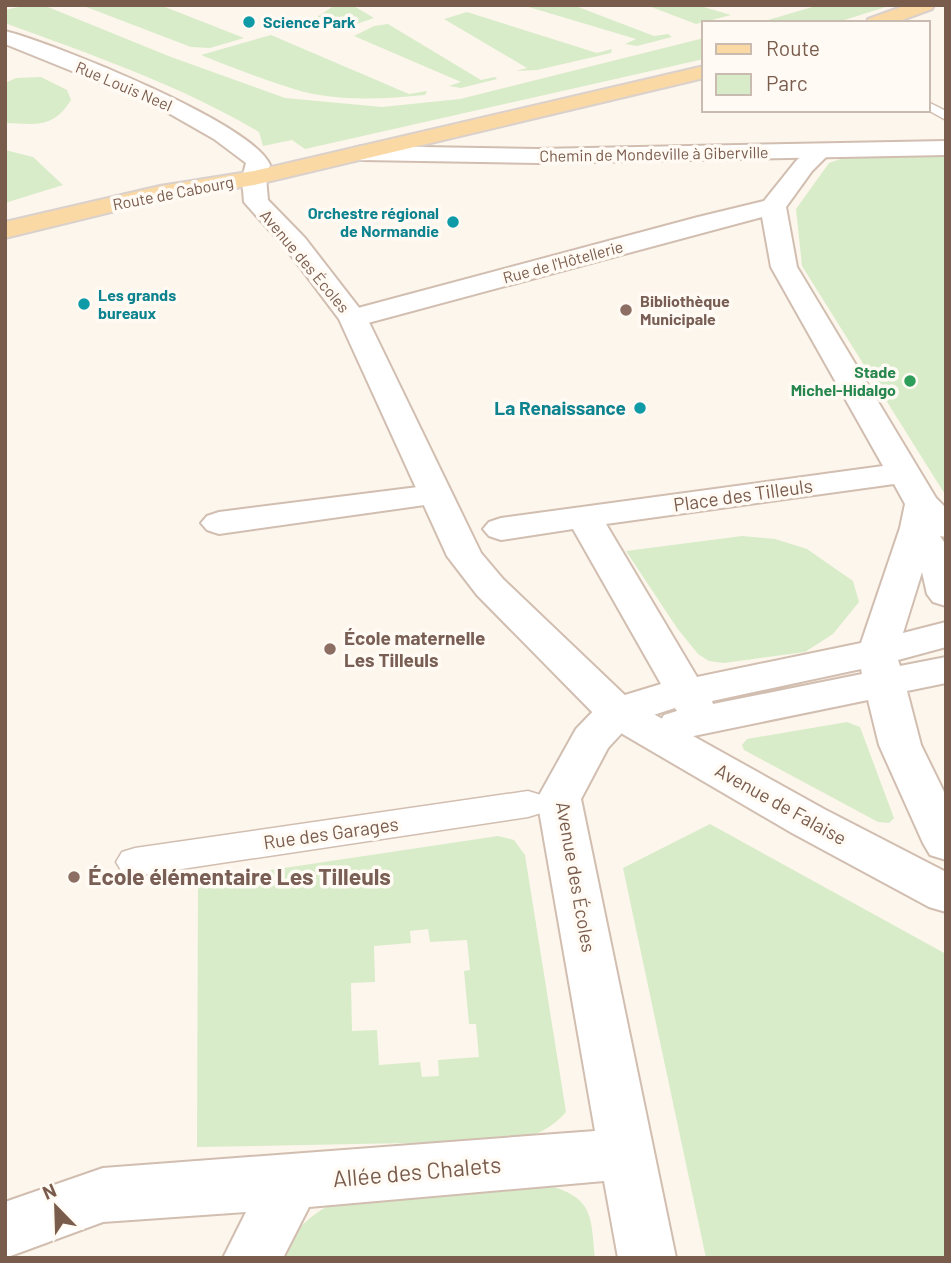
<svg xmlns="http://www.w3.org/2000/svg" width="951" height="1263" font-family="Barlow,sans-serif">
	<rect width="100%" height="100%" fill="#fdf6ec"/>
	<!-- green -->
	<path fill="#d8ecc9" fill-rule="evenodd" d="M27,5h16l128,52 114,41 97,9 78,-8 244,-61v21l-399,90 -13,-9 -29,6 -4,-14c-79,-47 -167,-77 -254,-109v-13z
		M81,5h79l84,33 -34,10 -19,-1z
		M335,5h17l22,13 -35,12 -25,-11z
		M522,5h51l81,31 14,-2 4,3 -35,9 -12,-2 11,-5z
		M646,5h51l34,10 -35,9z
		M819,5h73l-57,18h-77z
		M467,12l130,41 15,-4 -1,4 -74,17 -21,1 11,-3 -83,-49z
		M388,24l93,56 14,-3 2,2 -36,9 -12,-2 12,-4 -107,-46 20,-10z
		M271,35l138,59 18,-3 -2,4c-42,4 -91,7 -131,-6 -32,-10 -63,-22 -93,-34z
		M41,77l26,13 4,10c-18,29 -35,24 -66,23v-40l11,-5z
		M5,150l28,7 30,28 -58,18z
		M946,154v342l-144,-230 -6,-57 33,-46 17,-6z
		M742,536l33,3 32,10 46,32 6,21 -26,32 -28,18 -81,11 -15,-2 -11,-7 -21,-26 -51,-77z
		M847,722l13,5 34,91 -5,5 -11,-1 -134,-72 -2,-5 5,-6z
		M710,824l236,130v304h-240l-83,-390z
		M498,836l16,4 11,15 41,257c-15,17 -31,24 -52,29l-317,6 1,-266zM428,929l2,13 37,-2 3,30 -6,1 5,53h7l3,33 -41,3 1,16 -17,1 -2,-15 -41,3 -2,-35 -25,1 -1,-48 24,-1 -1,-36 37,-3 -1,-12z
		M550,1186c44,12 41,32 45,72h-315c12,-24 23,-37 46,-51z"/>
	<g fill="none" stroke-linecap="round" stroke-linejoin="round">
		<defs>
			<path id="service" d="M928,102l18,9v9l-18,-10z"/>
			<path id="pedestrian" d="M528,791l13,4 5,9 -5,9 -13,4 -393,59 -13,-4 -6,-10 6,-10 13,-4z"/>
			<path id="minor" d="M820,144l8,2 4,5 -20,20 -26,36 11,60 139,231 10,10v29l-6,-1 6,9v61l-13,-4 -6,-8 -5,-22 -19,61 43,-11v25l-48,13 2,6 46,-9v26l-39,8 14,54 25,51v64l-16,-5 -7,-12 -44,-98 -11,-45 -189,39 -15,-4 -6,-10 6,-10 13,-4 -2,-3 -43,14 -24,26 -27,51 95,459h-58l-14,-77 -295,26 -26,51h-60l23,-46 -143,10 -98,36v-56l98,-34 492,-37 -58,-332 39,-70 26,-27 59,-18 -88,-155 -72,11 -12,-4 -6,-7 6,-7 12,-4 382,-52 -112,-199 -9,-50 -409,110 -10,-3 -4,-6 4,-6 355,-95 66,-16 32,-40 16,-15zM894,484l11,20 -5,24 -39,115 -164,34 -91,-153zM861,669l1,5 -149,30 -1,-3z
				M434,485l12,3 5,7 -5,7 -227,32 -12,-4 -6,-7 6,-7 12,-4z"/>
			<path id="tertiary" d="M5,31c48,12 248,92 265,134l-4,13 2,22 37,38 62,80 114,235 22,26 129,123 192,107 122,63v40l-17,-5 -137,-74 -190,-111 -125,-127 -30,-39 -108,-237 -52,-69 -43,-48 -2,-24 4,-15 -32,-24 -63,-36 -146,-59z
				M946,141v14l-408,8 -176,-3 -8,-2 -4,-5 4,-5 8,-2 176,3z"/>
			<path id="primary" d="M907,5h27l-2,4 -38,14h-28l2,-4z
				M704,66v12l-450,107 -94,15 -155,38v-16l155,-36 94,-15z"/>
		</defs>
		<!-- service casing -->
		<use href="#service" stroke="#d1beb0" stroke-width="3"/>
		<!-- pedestrian casing -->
		<use href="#pedestrian" stroke="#d1beb0" stroke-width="3"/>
		<!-- minor casing -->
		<use href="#minor" stroke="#d1beb0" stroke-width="4"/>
		<!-- tertiary casing -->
		<use href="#tertiary" stroke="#d1beb0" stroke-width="4"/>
		<!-- primary casing -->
		<use href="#primary" stroke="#dad1cd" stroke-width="4"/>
		<!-- service -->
		<use href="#service" fill="#fff" fill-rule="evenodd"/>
		<!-- pedestrian -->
		<use href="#pedestrian" fill="#fff" fill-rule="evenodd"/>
		<!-- minor -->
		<use href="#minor" fill="#fff" fill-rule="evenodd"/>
		<!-- tertiary -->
		<use href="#tertiary" fill="#fff" fill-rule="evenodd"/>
		<!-- primary -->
		<use href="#primary" fill="#fbd9a5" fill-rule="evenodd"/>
	</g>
	<!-- markers -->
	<g fill="#0f9aa8" stroke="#fffaf3" stroke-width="2.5">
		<circle cx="249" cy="22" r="7"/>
		<circle cx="453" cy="222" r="7"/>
		<circle cx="84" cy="304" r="7"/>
		<circle cx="640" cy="408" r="7"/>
	</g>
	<g fill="#8d6e63" stroke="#fffaf3" stroke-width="2.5">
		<circle cx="626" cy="310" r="7"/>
		<circle cx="330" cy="649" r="7"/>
		<circle cx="74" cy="877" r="7"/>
	</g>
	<circle fill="#2e9e5b" stroke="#fffaf3" stroke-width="2.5" cx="910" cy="381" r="7"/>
	<g text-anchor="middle" stroke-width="7" stroke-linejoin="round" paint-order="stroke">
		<!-- far-culture labels -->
		<g font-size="16" font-weight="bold" fill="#0d838f" stroke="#fffaf3" text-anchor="start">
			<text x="263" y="28">Science Park</text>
			<text x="439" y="219" text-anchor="end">Orchestre régional<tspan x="439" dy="18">de Normandie</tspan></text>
			<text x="98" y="301">Les grands<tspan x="98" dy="18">bureaux</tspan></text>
		</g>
		<!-- far-street labels -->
		<g font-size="16" fill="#7a5c4d" stroke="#fffaf3">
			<text transform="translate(124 86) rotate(23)" y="6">Rue Louis Neel</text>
			<text transform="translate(654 154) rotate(-1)" y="6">Chemin de Mondeville à Giberville</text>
			<text transform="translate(173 193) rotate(-11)" y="6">Route de Cabourg</text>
			<text transform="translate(305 261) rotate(50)" y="6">Avenue des Écoles</text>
			<text transform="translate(563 262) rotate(-15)" y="6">Rue de l'Hôtellerie</text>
		</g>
		<!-- far-education labels -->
		<g font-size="16" font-weight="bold" fill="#785e54" stroke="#fffaf3" text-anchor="start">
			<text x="640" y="307">Bibliothèque<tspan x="640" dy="18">Municipale</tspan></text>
		</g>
		<!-- far-leisure labels -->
		<g font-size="16" font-weight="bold" fill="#27864d" stroke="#fffaf3" text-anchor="end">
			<text x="896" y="378">Stade<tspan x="896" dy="18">Michel-Hidalgo</tspan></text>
		</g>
		<!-- culture labels -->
		<g font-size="19" font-weight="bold" fill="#0d838f" stroke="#fffaf3" text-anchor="end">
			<text x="626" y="415">La Renaissance</text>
		</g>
		<!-- street labels -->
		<g font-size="19" fill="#7a5c4d" stroke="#fffaf3">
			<text transform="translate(743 495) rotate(-8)" y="7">Place des Tilleuls</text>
			<text transform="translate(781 804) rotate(29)" y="7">Avenue de Falaise</text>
			<text transform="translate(331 833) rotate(-8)" y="7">Rue des Garages</text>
			<text transform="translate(576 877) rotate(80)" y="7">Avenue des Écoles</text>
		</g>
		<!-- education labels -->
		<g font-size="19" font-weight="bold" fill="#785e54" stroke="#fffaf3" text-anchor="start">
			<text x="344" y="645">École maternelle<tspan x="344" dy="22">Les Tilleuls</tspan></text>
		</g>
		<!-- near-education labels -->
		<g font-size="23" font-weight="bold" fill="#785e54" stroke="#fffaf3" text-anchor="start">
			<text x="88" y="885">École élémentaire Les Tilleuls</text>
		</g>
		<!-- near-street labels -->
		<g font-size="23" fill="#7a5c4d" stroke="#fffaf3">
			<text transform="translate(417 1172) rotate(-5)" y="8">Allée des Chalets</text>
		</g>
	</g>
	<!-- border -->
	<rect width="951" height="1263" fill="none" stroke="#7a5c4d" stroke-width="14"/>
	<!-- legend -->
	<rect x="702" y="21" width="228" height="91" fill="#fffaf3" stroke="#cabbb1" stroke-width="2"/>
	<rect x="716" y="44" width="35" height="10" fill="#fbd9a5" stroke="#cabbb1" stroke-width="2"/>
	<text x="766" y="56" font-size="21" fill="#7a5c4d">Route</text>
	<rect x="716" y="74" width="35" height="21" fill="#d8ecc9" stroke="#cabbb1" stroke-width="2"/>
	<text x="766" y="91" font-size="21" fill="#7a5c4d">Parc</text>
	<!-- north arrow -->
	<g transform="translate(56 1207) rotate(337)" stroke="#fffaf3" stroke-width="5" paint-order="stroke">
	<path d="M0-5L12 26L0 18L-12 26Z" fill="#7a5c4d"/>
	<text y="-10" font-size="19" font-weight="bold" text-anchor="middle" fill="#7a5c4d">N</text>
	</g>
</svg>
